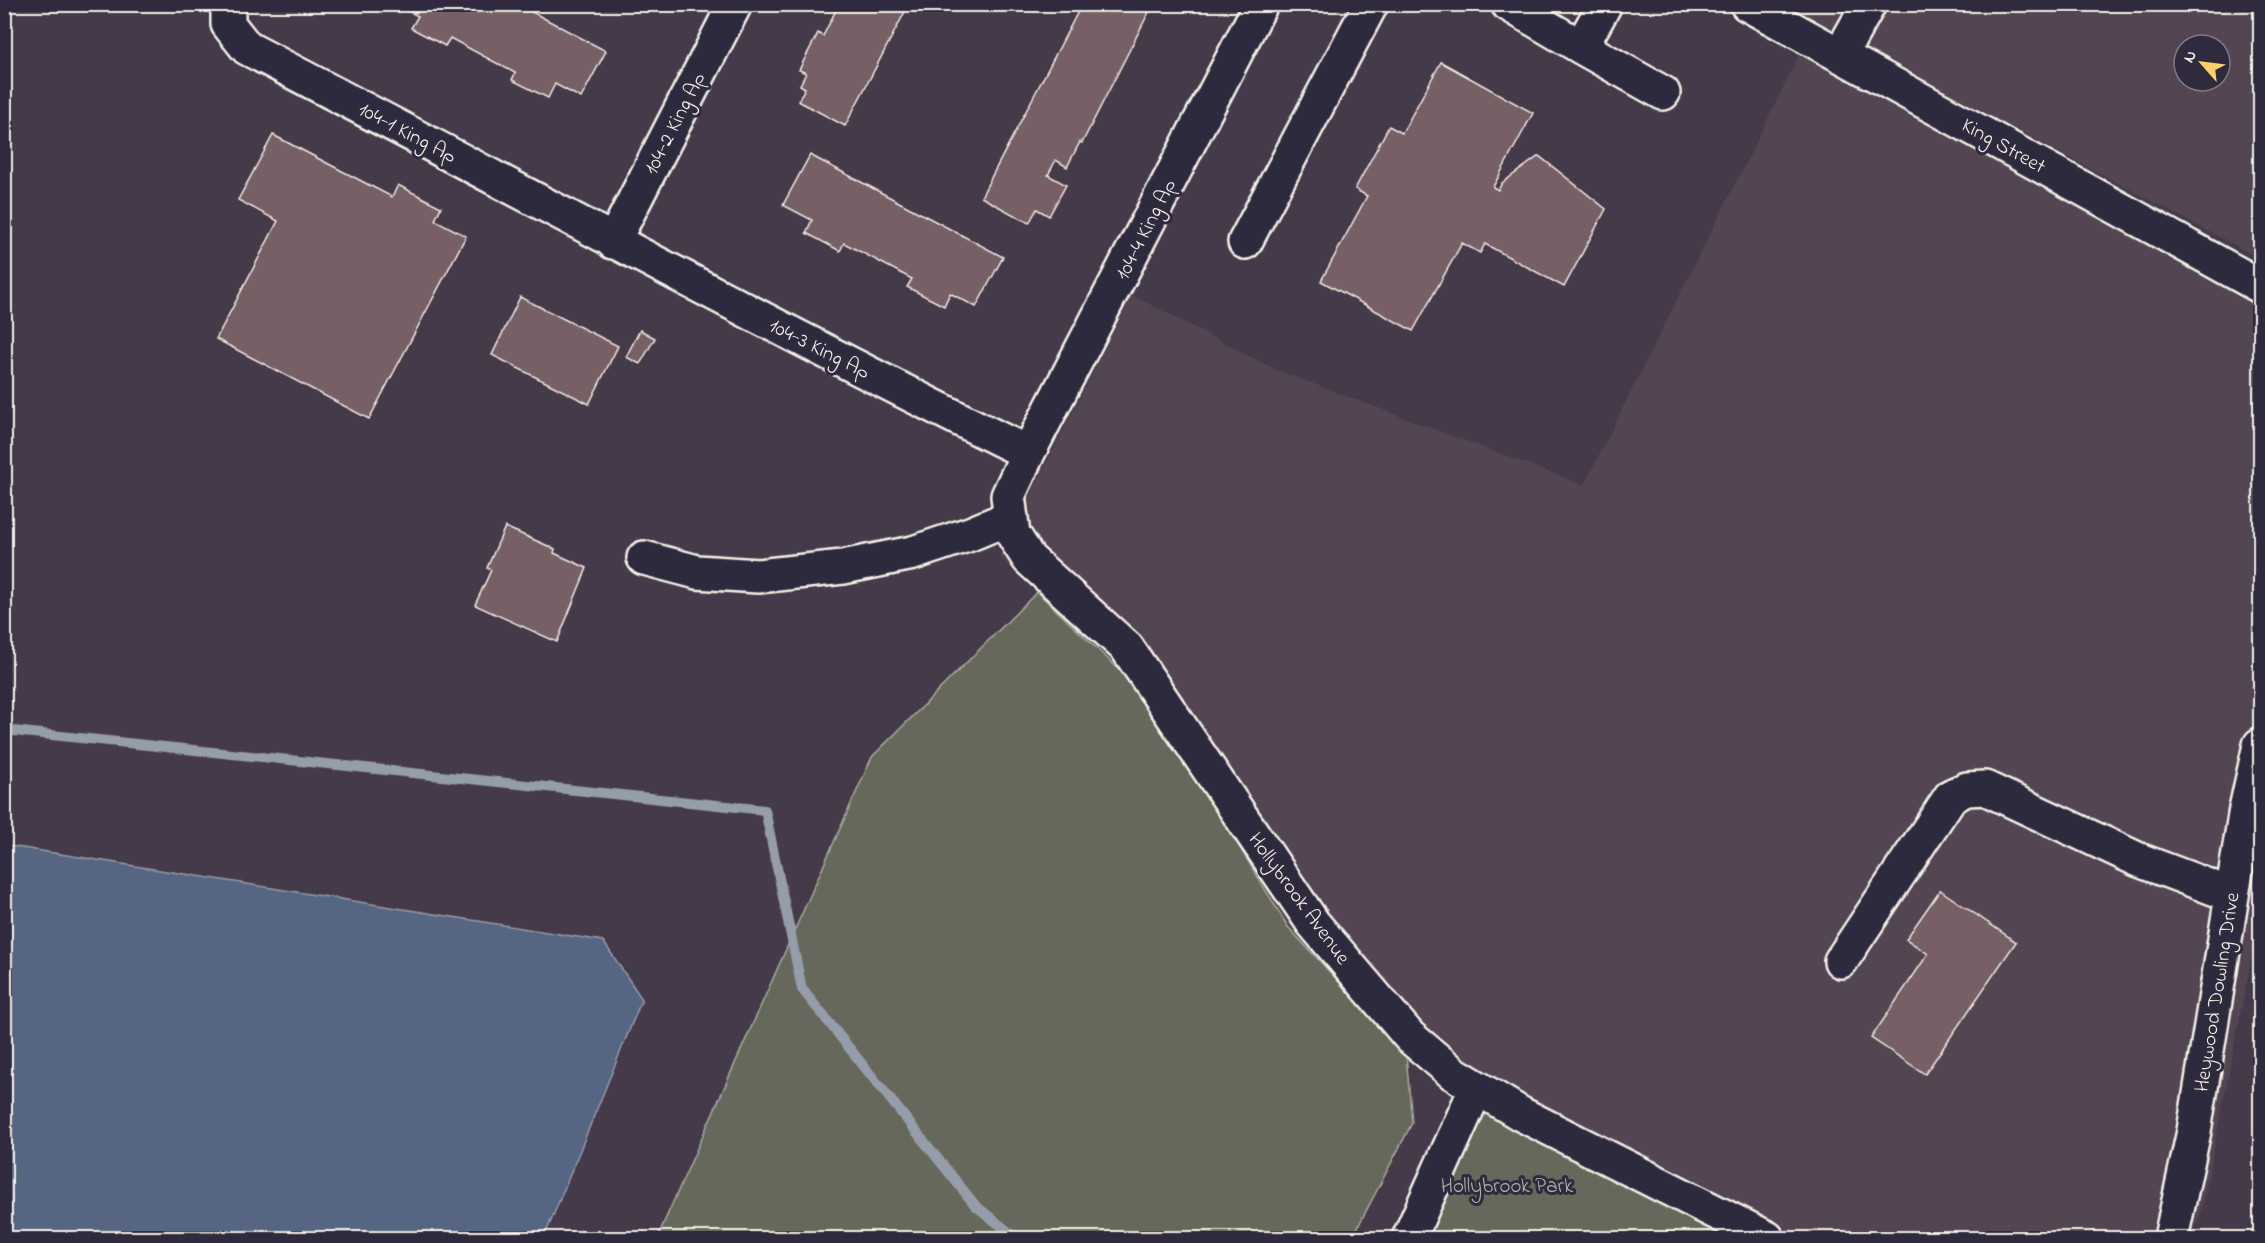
<svg xmlns="http://www.w3.org/2000/svg" width="2265" height="1243" font-family="'Indie Flower',sans-serif">
	<rect width="100%" height="100%" fill="#443a49"/>
	<filter id="ink" filterUnits="userSpaceOnUse"><feTurbulence type="fractalNoise" baseFrequency=".0167" numOctaves="2"/><feDisplacementMap in="SourceGraphic" scale="12" xChannelSelector="R" yChannelSelector="G"/><feConvolveMatrix kernelMatrix="1 2 1 2 8 2 1 2 1" color-interpolation-filters="sRGB"/></filter>
	<g filter="url(#ink)">
		<!-- built -->
		<path fill="#534551" fill-rule="evenodd" d="M1783,5h477v254zM2184,45h36v36h-36z
			M1800,54l460,250v611l-59,299 -12,24h-457l-48,-26 -204,-102 -74,-56 -118,-127 -139,-229 -150,-142 133,-261 145,75 307,115z"/>
		<!-- green -->
		<path fill="#65685a" stroke="#acaca1" stroke-width="1.5" d="M1037,592l112,106 139,229 118,127 6,69 -60,115h-695l215,-481z
			M1480,1110l204,102 48,26h-309z"/>
		<!-- water -->
		<path fill="#576581" stroke="#969daa" stroke-width="1.5" d="M4,845l599,96 39,58 -98,239h-539z"/>
		<g fill="none" stroke-linecap="round" stroke-linejoin="round">
			<!-- stream -->
			<path stroke="#969daa" stroke-width="10" d="M4,730l761,80 37,179 173,216 41,33"/>
		</g>
		<!-- building -->
		<path fill="#765e65" stroke="#f4f1e8" stroke-width="1.5" d="M395,4h122l89,47 -25,47 -26,-14 -7,14 -36,-18 3,-7 -65,-35 -5,8 -34,-18 7,-12z
			M839,4h70l-64,122 -47,-25 7,-13 -5,-3 6,-12 -7,-3 19,-37 5,3z
			M1082,4h71l-71,139 -2,-1 -13,25 -11,-7 -8,15 18,10 -17,31 -12,-7 -8,14 -48,-26z
			M1441,62l92,51 -40,74 5,3 4,-7 37,-27 67,53 -42,78 -79,-43 -5,9 -18,-10 -49,88 -92,-50 46,-85 -12,-7 34,-63 13,7z
			M273,135l119,62 6,-12 43,22 -6,13 31,16 -97,183 -153,-80 62,-118 -40,-21z
			M810,155l193,102 -27,50 -26,-14 -6,13 -37,-19 5,-8 -68,-36 -4,8 -34,-18 6,-13 -29,-15z
			M520,297l98,49 -29,58 -97,-49z
			M640,330l15,8 -15,26 -14,-7z
			M505,527l50,22 -1,4 33,15 -30,74 -82,-37 16,-35 -4,-2z
			M1940,890l76,52 -91,132 -54,-36 57,-84 -22,-15z"/>
		<g fill="none" stroke-linecap="round" stroke-linejoin="round">
			<defs>
				<path id="minor" d="M228,4v20l19,24c260,135 518,276 781,405
					M1261,4l-233,449 -20,43 5,38 16,25 98,89 186,275 97,114 43,36 68,41 246,124
					M1508,4l73,43 24,-43
					M1747,4l513,282
					M1581,47l82,46
					M1840,55l29,-51
					M613,242l122,-238
					M1245,242l126,-238
					M644,558l53,14 61,4 85,-9 70,-14 57,-19 41,-17
					M1841,961l110,-165 16,-7 18,-1 154,72 93,35
					M1409,1238l67,-149
					M2171,1238l23,-107 52,-322 14,-64"/>
			</defs>
			<!-- minor casing -->
			<use href="#minor" stroke="#f4f1e8" stroke-width="38"/>
			<!-- minor -->
			<use href="#minor" stroke="#2f2a3d" stroke-width="33"/>
		</g>
	</g>
	<g text-anchor="middle" stroke-width="6" stroke-linejoin="round" paint-order="stroke">
		<!-- street labels -->
		<g font-size="21" fill="#f4f1e8" stroke="#2f2a3d">
			<text transform="translate(674 123) rotate(-63)" y="7">104-2 King Ap</text>
			<text transform="translate(408 132) rotate(28)" y="7">104-1 King Ap</text>
			<text transform="translate(2004 145) rotate(29)" y="7">King Street</text>
			<text transform="translate(1145 229) rotate(-63)" y="7">104-4 King Ap</text>
			<text transform="translate(820 348) rotate(27)" y="7">104-3 King Ap</text>
			<text transform="translate(1300 898) rotate(54)" y="7">Hollybrook Avenue</text>
			<text transform="translate(2216 992) rotate(-81)" y="7">Heywood Dowling Drive</text>
		</g>
		<!-- park labels -->
		<g font-size="21" fill="#b4b3a8" stroke="#2f2a3d">
			<text x="1507" y="1192">Hollybrook Park</text>
		</g>
	</g>
	<!-- margin -->
	<rect width="2265" height="1243" fill="none" stroke="#2f2a3d" stroke-width="24"/>
	<rect x="12" y="12" width="2241" height="1219" fill="none" stroke="#f4f1e8" stroke-width="2" filter="url(#ink)"/>
	<!-- north arrow -->
	<g transform="translate(2202 63) rotate(298)"><circle r="28" fill="#2f2a3d" stroke="#7e7a81" stroke-width="1.5"/>
	<path d="M0-4.5L10 22L0 15L-10 22Z" fill="#ffd166"/>
	<text y="-9" font-size="16" font-weight="bold" text-anchor="middle" fill="#f4f1e8">N</text>
	</g>
</svg>
